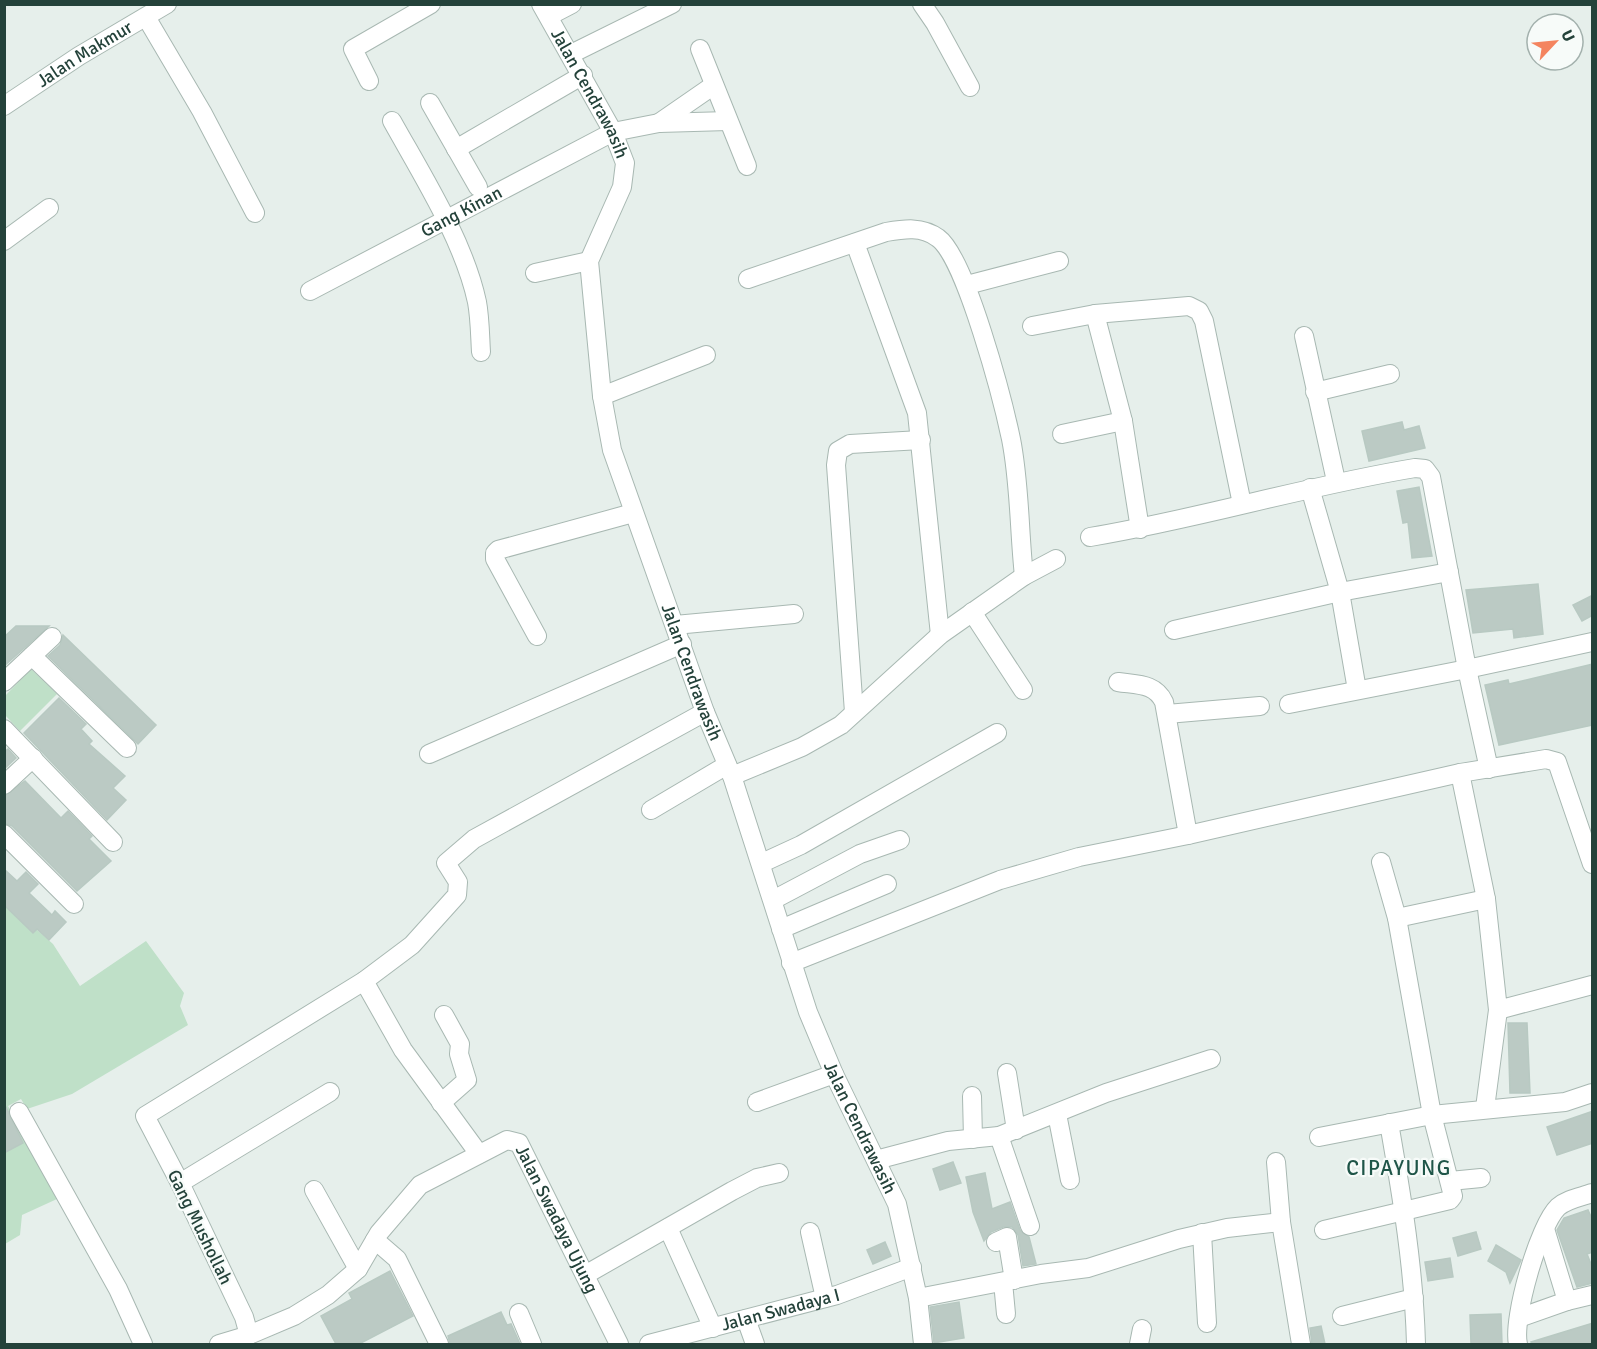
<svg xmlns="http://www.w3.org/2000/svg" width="1597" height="1349" font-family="Signika,sans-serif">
	<rect width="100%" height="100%" fill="#e6efeb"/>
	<!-- green -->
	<path fill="#bfe0c8" d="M31,669l26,25 -37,37 -15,-16v-19z
		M4,901l49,43 27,42 66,-45 38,52 -4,13 8,19 -116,69 -45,15 -6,-10 -13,7 49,93 -35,16 -2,20 -15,9z"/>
	<!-- building -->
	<path fill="#bbcac4" stroke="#b8c9c2" stroke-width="1.5" d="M1402,422l2,8 15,-4 6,22 -56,13 -7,-30z
		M1419,487l13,69 -20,2 -4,-36 -5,1 -6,-32z
		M1538,584l5,50 -29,4 -1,-9 -40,4 -7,-43z
		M1593,595v20l-11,6 -9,-16z
		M16,626h33l-45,40v-29z
		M63,635l93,90 -18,19 -90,-88 12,-11z
		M1593,664v61l-94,20 -14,-60 23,-5 1,4z
		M59,698l27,26 -5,5 11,12 -3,3 36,32 -12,12 13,12 -19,20 -83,-87z
		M8,749l8,9 -12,11v-17z
		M25,781l36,37 7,-7 24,25 -3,3 22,22 -34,30 -65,-65 -8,-3v-27z
		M4,869l13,12 9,-9 12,12 -9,9 23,22 3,-4 11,11 -17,18 -12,-11 -4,4 -29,-28z
		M1508,1023h19l3,70h-20z
		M4,1103l19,40 -19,10z
		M1593,1111v32l-36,12 -10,-28z
		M953,1162l8,21 -21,7 -7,-21z
		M985,1173l7,36 18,-7 10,28 9,7 7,27 -13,2 -5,-31 -6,-8h-9l-12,5 -7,9 -11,-29 -7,-35z
		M1588,1210l5,11v31l-6,2 6,15v14l-16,4 -20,-57 7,-12z
		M1476,1232l5,17 -23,7 -5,-18z
		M885,1242l6,14 -18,8 -6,-14z
		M1496,1245l25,15 -11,23 -4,-11 -18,-11z
		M1450,1258l3,19 -25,4 -3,-19z
		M390,1271l23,45 -54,28h-23l-15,-28 31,-17 -3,-6z
		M959,1302l5,36 -30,5 -4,-36z
		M501,1312l6,13 4,-1 9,20h-70l-2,-8z
		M1501,1314l1,30h-31l-1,-29z
		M1593,1323v21h-61l-1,-2z
		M1321,1326l4,18h-13l-2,-16z"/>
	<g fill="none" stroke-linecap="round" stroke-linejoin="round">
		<defs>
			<g id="minor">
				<path id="s1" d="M541,4l72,128 12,31 -3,24 -33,74 13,135 10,54 93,262 27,64 76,236 26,62 63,130 21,94 5,46"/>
				<path d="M922,4l13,19 35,64"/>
				<path d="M549,16l23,-12"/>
				<path d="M146,17l56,95 53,101"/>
				<path d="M700,49l47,117"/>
				<path d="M571,54l101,-50"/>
				<path d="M369,81l-16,-32 78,-45"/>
				<path d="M430,103l48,84"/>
				<path id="s2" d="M4,106l75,-50 88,-52"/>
				<path d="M392,121c30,54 72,120 85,181 3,16 3,34 4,50"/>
				<path d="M659,123l55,-38"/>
				<path d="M456,149l127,-74"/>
				<path d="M4,241l45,-33"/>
				<path d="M855,243l62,170 23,222"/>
				<path d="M535,273l54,-12"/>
				<path d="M748,279l138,-47c18,-3 36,-6 52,6 28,20 65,163 73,201 9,45 8,92 13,137"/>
				<path d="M967,285l92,-24"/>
				<path id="s3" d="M310,291l303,-159 46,-9 69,-2"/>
				<path d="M1095,314l28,107 17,108"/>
				<path d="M1032,326l63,-12 94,-8 10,5 5,10 38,183"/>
				<path d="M1304,336l32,145"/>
				<path d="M1315,392l75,-18"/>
				<path d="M602,396l104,-41"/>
				<path d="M1062,434l61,-13"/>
				<path d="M1310,488l30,104 17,98"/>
				<path d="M1090,537c109,-18 215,-51 325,-69l10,1 6,8 36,192 125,-27"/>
				<path d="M972,612l51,78"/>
				<path d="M675,625l119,-11"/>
				<path d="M1174,630l166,-38 109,-20"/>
				<path d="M537,636l-42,-77v-6l3,-3 135,-37"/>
				<path d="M32,656l95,92"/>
				<path d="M4,682l48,-45"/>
				<path d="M1118,682c19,3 37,1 46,20l24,133"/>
				<path d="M1289,704l178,-35 22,100"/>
				<path d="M854,712l-18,-247 2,-14 12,-7 71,-4"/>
				<path d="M1167,714l93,-8"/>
				<path d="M4,729l109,113"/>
				<path d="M429,754l253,-110"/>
				<path d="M1460,773l26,126 12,111 94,-25"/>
				<path d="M732,776l70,-29 39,-22 99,-90 84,-59 32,-17"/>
				<path d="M4,785l29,-27"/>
				<path d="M651,810l76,-45"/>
				<path d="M4,834l70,70"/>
				<path d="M762,863l39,-18 196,-112"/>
				<path d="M773,900l87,-46 40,-14"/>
				<path d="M1397,918l89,-19"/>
				<path d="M781,929l106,-45"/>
				<path d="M791,963l209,-83 79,-23 109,-22 272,-62 86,-14 11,3 35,102"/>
				<path d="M364,981l39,69 76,104"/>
				<path d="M1007,1073l9,57"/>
				<path d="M972,1096l1,43"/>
				<path d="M757,1102l77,-28"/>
				<path d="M441,1103l26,-23 -8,-26 1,-10 -16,-29"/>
				<path d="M1485,1108l13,-98"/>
				<path d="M19,1112l99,177 25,55"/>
				<path d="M1057,1114l13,66"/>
				<path d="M1389,1123c13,74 25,146 27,221"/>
				<path d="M999,1136l31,90"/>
				<path d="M1319,1137l113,-22 133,-13 27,-9"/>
				<path d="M876,1160l72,-19 51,-5 107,-43 105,-34"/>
				<path d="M1276,1162l5,60 20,122"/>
				<path d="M1450,1181l31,-3"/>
				<path d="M180,1183l150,-91"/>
				<path d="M314,1190l44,79"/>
				<path d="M668,1228l45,100"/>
				<path d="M1545,1229l22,72 25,-6"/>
				<path d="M1324,1230l126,-30 3,-4 -21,-81 -35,-197 -16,-56"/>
				<path d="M810,1232l15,66"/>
				<path d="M1202,1233l5,90"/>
				<path d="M375,1240l22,19 42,85"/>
				<path d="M996,1242l11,-5 7,43"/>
				<path d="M585,1275l147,-84 25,-13 22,-5"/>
				<path d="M1003,1282l3,32"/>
				<path d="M918,1298l123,-24 47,-6 91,-29 48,-11 54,-6"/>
				<path d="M519,1313l13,31"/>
				<path d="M1342,1316l72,-18"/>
				<path d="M1519,1318l48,-17"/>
				<path d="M746,1319l9,25"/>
				<path d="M249,1335l-5,-18 -64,-134 -35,-67 219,-135 48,-36 45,-50 1,-13 -12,-19 28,-24 231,-127"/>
				<path id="s4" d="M219,1344l30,-9 45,-19 34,-21 30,-26 21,-36 41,-48 87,-45 12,3 100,201"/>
				<path id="s5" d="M649,1344l188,-49 75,-28"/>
				<path d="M1139,1344l3,-15"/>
				<path d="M1518,1344c-6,-25 21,-119 40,-137 9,-8 23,-10 34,-14"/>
			</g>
		</defs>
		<!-- minor casing -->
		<use href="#minor" stroke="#a8b8b2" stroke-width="20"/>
		<!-- minor -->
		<use href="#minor" stroke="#fff" stroke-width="18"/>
	</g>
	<g text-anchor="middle" stroke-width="4.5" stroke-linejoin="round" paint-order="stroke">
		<!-- street labels -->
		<g font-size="18" fill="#24423a" stroke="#f7fbf9">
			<text dy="6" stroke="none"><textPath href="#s2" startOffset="96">Jalan Makmur</textPath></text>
			<text dy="6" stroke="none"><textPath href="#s1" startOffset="102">Jalan Cendrawasih</textPath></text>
			<text dy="6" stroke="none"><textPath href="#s3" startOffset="171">Gang Kinan</textPath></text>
			<text dy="6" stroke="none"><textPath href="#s1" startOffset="712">Jalan Cendrawasih</textPath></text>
			<text dy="6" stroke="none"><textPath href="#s1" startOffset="1198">Jalan Cendrawasih</textPath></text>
			<text dy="6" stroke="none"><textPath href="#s4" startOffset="460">Jalan Swadaya Ujung</textPath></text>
			<text transform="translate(200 1227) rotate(64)" y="6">Gang Mushollah</text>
			<text dy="6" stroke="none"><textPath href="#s5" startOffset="136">Jalan Swadaya I</textPath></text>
		</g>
		<!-- quarter labels -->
		<g font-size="21" letter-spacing="1.5" fill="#1f5548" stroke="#f7fbf9">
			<text x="1399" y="1175">CIPAYUNG</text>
		</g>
	</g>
	<!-- border -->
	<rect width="1597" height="1349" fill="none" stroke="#24423a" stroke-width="12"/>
	<!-- north arrow -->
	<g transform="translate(1555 42) rotate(64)"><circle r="28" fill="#f7fbf9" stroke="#a3b1ad" stroke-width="1.5"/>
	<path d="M0-4.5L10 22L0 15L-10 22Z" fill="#f4845f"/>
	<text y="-9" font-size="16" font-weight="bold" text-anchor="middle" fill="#24423a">U</text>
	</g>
</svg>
